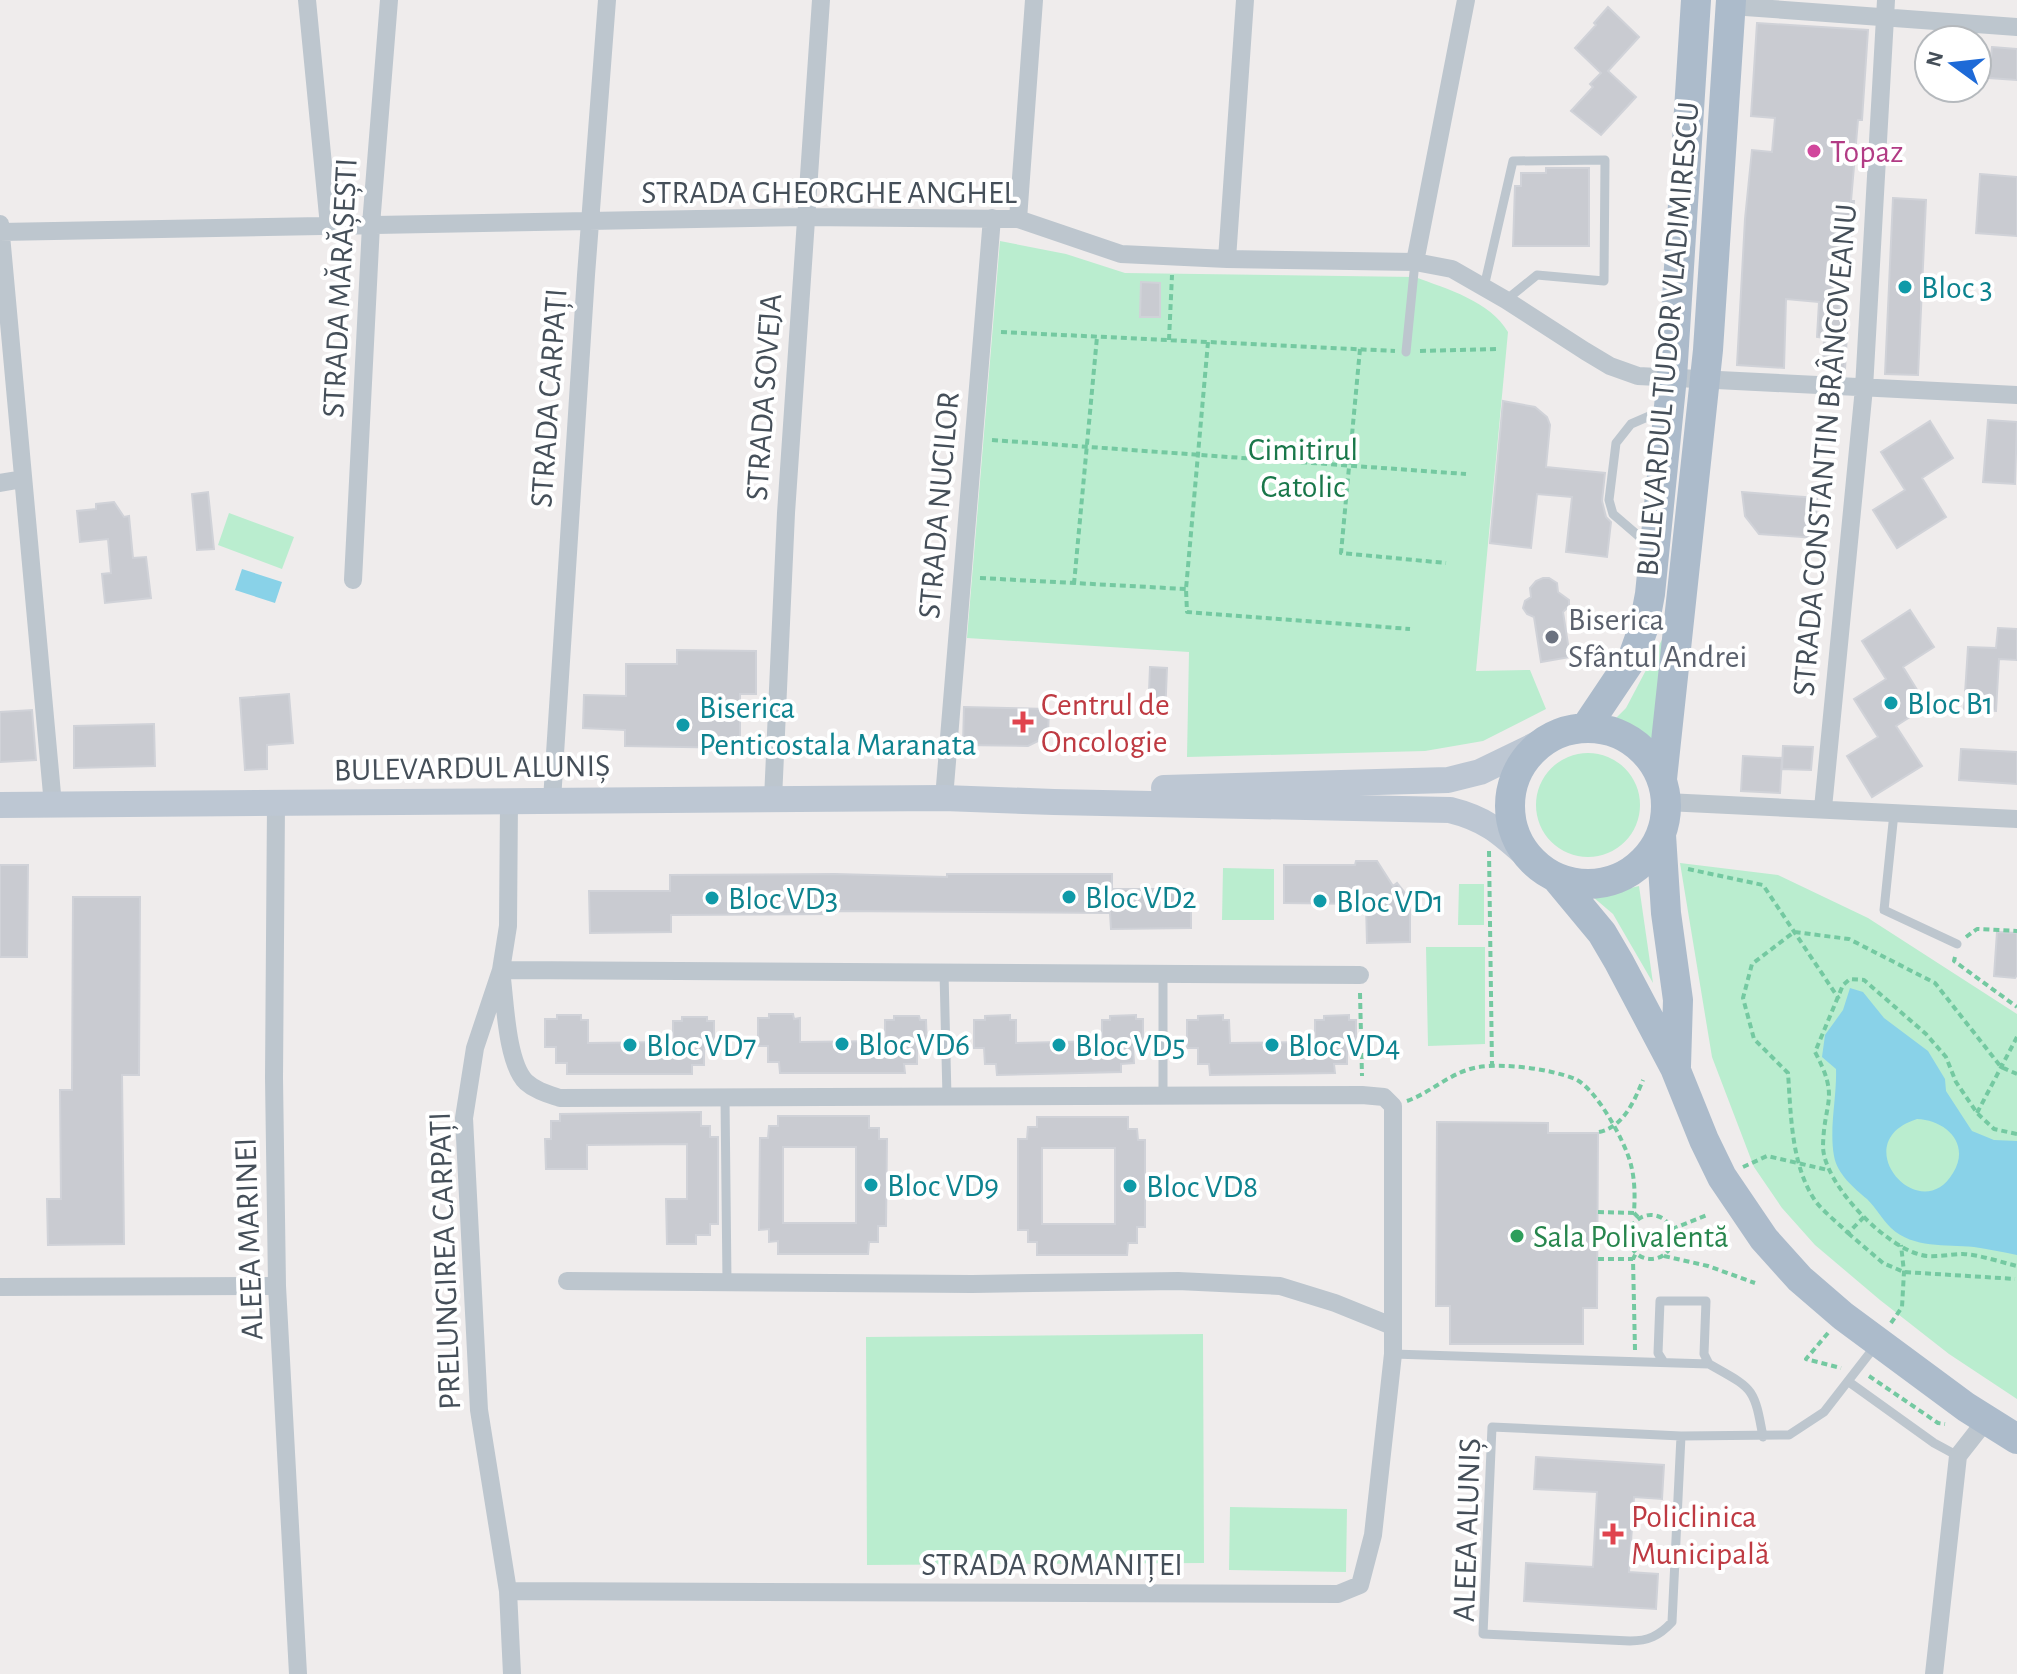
<svg xmlns="http://www.w3.org/2000/svg" width="2017" height="1674" font-family="'Alegreya Sans',sans-serif">
	<rect width="100%" height="100%" fill="#efecec"/>
	<!-- green -->
	<path fill="#baedcf" d="M1000,241l66,13 59,19 290,4c32,12 75,24 93,55l-32,339 54,-1 16,39 -63,32 -58,10 -238,6 2,-105 -222,-14z
		M229,513l65,24 -12,32 -64,-24z
		M1664,636l-11,106 -24,-18 -16,-3 13,-13z
		M1536 805a52 52 0 1 1 104 0a52 52 0 1 1-104 0Z
		M1680,863l98,12 90,43 149,96v385l-68,-45 -69,-54 -65,-55 -33,-37 -28,-41 -42,-110z
		M1223,868l51,1v51h-52z
		M1459,884h25v41h-26z
		M1639,886l14,97 -40,-69 -20,-17z
		M1426,947h59v97l-57,2z
		M1203,1334l1,229 -337,2 -1,-228z
		M1230,1507l117,2 -1,63 -117,-2z"/>
	<!-- water -->
	<path fill="#89d2e8" fill-rule="evenodd" d="M242,569l40,13 -7,21 -40,-13z
		M1850,988l13,4 21,26 44,33 17,28 1,12 26,40 22,9 23,1v114c-14,-3 -29,-6 -43,-8 -29,-3 -60,2 -83,-19 -9,-9 -15,-20 -24,-29 -13,-11 -30,-25 -33,-43 -5,-28 3,-59 2,-87l-14,-12 3,-22 18,-25zM1917,1119c29,1 54,25 36,54 -33,56 -109,-31 -36,-54z"/>
	<!-- building -->
	<path fill="#c9cbd1" stroke="#d0d2d8" stroke-width="2" fill-rule="evenodd" d="M1608,7l31,30 -31,34 28,26 -35,38 -30,-24 22,-24 -3,-3 11,-11 -26,-25 21,-23 -2,-2z
		M1757,23l111,7 -6,90h-4l-7,81h3l-3,39 -2,24 -6,-1 -4,51 9,1 -3,54 -22,-1 1,-30 -7,-1 2,-35 -33,-3 -2,69 -47,-3 8,-146 7,-69 20,2 3,-34 -24,-2z
		M1992,47l25,2v31l-28,-2z
		M1546,168h43v78h-76l2,-60h6v-13h25z
		M1980,174l37,3v59l-41,-3z
		M1893,198l33,2 -8,175 -33,-1z
		M1141,282l19,1v34h-20z
		M1503,401l32,6 12,10 3,8 -4,42 59,6 -3,28 4,16 5,5 -4,35 -41,-5 6,-55 -35,-3 -6,54 -41,-5z
		M1988,420l29,2 -2,62 -32,-2z
		M1930,421l23,37 -31,20 24,39 -49,31 -24,-38 32,-20 -24,-38z
		M208,492l6,57 -17,1 -5,-56z
		M1742,492l75,6 -2,40 -56,-4 -14,-18z
		M114,502l10,15 5,-1 4,42 13,-1 5,41 -46,5 -3,-29 9,-1 -3,-34 -28,3 -3,-31 19,-2v-5z
		M1543,578h6l8,5 1,9 11,8v6l-6,6 7,45 -29,5 -7,-45 -7,-3 -4,-6 2,-7 6,-4 -1,-9 6,-7z
		M1910,610l24,37 -31,20 24,39 -31,20 26,40 -50,31 -25,-41 31,-19 -24,-38 32,-20 -24,-38z
		M1998,628l19,1v31l-18,-1 -3,52 -32,-2 4,-62 28,1z
		M677,650l79,1v43h-16v54l-115,-2v-16l-42,-2 1,-33 42,1v-32h51z
		M1150,667l17,1 -2,49h-17z
		M289,694l4,49 -26,2v24l-22,1 -5,-72z
		M964,707l85,2 -1,27 -20,10 -65,-1z
		M32,710l4,50 -36,2v-50z
		M154,724l1,42 -81,2v-42z
		M1783,746l30,1 -2,23 -29,-1z
		M1961,749l56,3v32l-58,-4z
		M1743,756l39,2 -2,35 -39,-2z
		M1356,861h21l16,25 4,-3 13,16v43l-43,1 -1,-39 -82,-1v-38h71z
		M0,865h28l-1,92h-27z
		M835,874l112,3v-3h165v15h79v39l-80,1 -1,-16 -275,-2v3l-164,1v17l-81,1 -1,-42h81v-16z
		M73,897h67l-1,178h-17l2,169 -76,1 -1,-46h14l-1,-109h12z
		M1997,932l20,1v42l-2,3 -21,-2z
		M769,1014h24l1,5 6,-1v24l85,-1v-21h9v-4h25l1,4h6l1,28h-10v16h-13l1,9h-125l-1,-11h-11v-16h-10v-28h11z
		M557,1015h24v5h7v23l85,-1v-21h9v-4h25v4h7v28h-10v16h-12v9h-125v-11h-11v-16h-11v-28h12z
		M1010,1015v5h6v23l86,-2v-21h8v-4l26,-1v4h7v28h-10l1,16 -13,1v8l-124,3 -1,-11h-11l-1,-16h-10v-28h11v-4z
		M1223,1015v5h6l1,23 85,-1v-22h9v-4l25,-1v5h7v27l-9,1v16h-13l1,9 -125,2 -1,-11h-11v-16h-11v-28h11v-4z
		M701,1112v14h9v11h8v87h-8v11h-14v9h-29l-1,-45h21v-55l-100,1v24h-41l-1,-30h6v-18h9v-7z
		M778,1116h91v12h10v11h8l-1,87h-8v16h-9l-1,12h-90v-13l-9,1v-13l-10,1 1,-92h8l1,-12h9zM783,1147h73v76h-73z
		M1037,1117h91v12h9l1,11h7v87h-8v16h-9l-1,12h-90v-13h-9v-12h-10v-91h9l1,-12h9zM1042,1148h73v76h-73z
		M1437,1122l111,1v10h50l-1,175h-14v36h-133v-38h-14z
		M1536,1457l128,8 -2,34 -28,-2 -5,75 29,2 -2,35 -132,-8 2,-38 67,4 4,-75 -63,-3z"/>
	<g fill="none" stroke-linecap="round" stroke-linejoin="round">
		<!-- path -->
		<path stroke="#74c9a1" stroke-width="4" stroke-dasharray="6 4" stroke-linecap="butt" d="M1001,332l394,19
			M1169,340l3,-65
			M1208,342l-22,247 1,23 223,17
			M1360,349l-19,204 105,10
			M1420,351l76,-2
			M992,440l474,34
			M980,578l206,11
			M1074,584l23,-247
			M1489,851l3,215
			M1688,869l75,16 76,114
			M1966,937l11,-8 40,2
			M1955,957l-1,4 63,46
			M1360,993l2,83
			M1407,1101c25,-9 45,-30 72,-34 25,-4 72,2 96,12 21,9 51,64 56,86 4,16 4,31 3,48l5,5
			M1977,1113l40,-76
			M1599,1132c24,-5 35,-30 44,-52
			M2017,1134l-23,-5 -17,-16 -21,-31 -10,-25 -20,-23 -62,-54 -14,-1 -7,6 -28,67c25,47 9,48 8,94 0,38 66,106 104,110 12,1 24,-2 36,-2 18,1 37,8 54,12
			M1743,1167l24,-11 61,14
			M1598,1212l36,1
			M1629 1237a22 22 0 1 1 44 0a22 22 0 1 1-44 0Z
			M1864,1217l-16,16c-10,-10 -23,-20 -32,-31 -25,-36 -25,-87 -28,-129l-34,-34 -11,-41 9,-34 42,-32 55,7 86,44 66,84 16,7
			M1672,1229l35,-14
			M1848,1233l35,30 21,9 111,7
			M1664,1256l44,10 47,17
			M1598,1259h35
			M1891,1323l11,-16 2,-35 -3,-27
			M1828,1333l-22,26 35,9
			M1635,1350l-2,-91 3,-6
			M1869,1376l69,47 7,1"/>
		<!-- service -->
		<path stroke="#bdc6ce" stroke-width="9" d="M1484,287l29,-126 92,-1 -1,121 -67,-6 -31,25
			M1406,352l9,-90
			M1649,545l-36,-31 -4,-14 7,-57 15,-19 30,-13
			M1894,813l-10,97 73,34
			M944,972l3,125
			M1163,973v123
			M725,1098l2,184
			M1393,1354l316,10c44,25 45,22 54,73
			M1663,1361l-5,-8 2,-52h46l-2,53 5,10
			M1849,1382l85,61 24,13
			M1681,1436l-9,186c-13,14 -24,19 -42,19l-147,-7 9,-207 189,9 108,-1 35,-23 52,-67"/>
		<!-- minor -->
		<path stroke="#bdc6ce" stroke-width="18" d="M307,0l22,226
			M1731,6l286,21
			M1018,219l16,-219
			M0,224l53,581
			M0,232l804,-15 214,2 103,35 106,5 188,3 37,7 54,31 79,51 25,15 28,10 379,19
			M1227,259l18,-259
			M1415,262l51,-262
			M0,483l23,-4
			M353,580l18,-355 18,-225
			M944,798l48,-580
			M773,799l13,-286 35,-513
			M509,800l-1,126 -7,44 -26,78 -11,70 15,292 29,181 4,83
			M552,800l34,-525 21,-275
			M1666,802l351,17
			M276,803l-2,275 3,208 21,388
			M1823,808l41,-420 22,-388
			M501,970c4,28 5,92 25,112 10,9 22,12 34,16l802,-3 22,2 9,9v248l-20,181 -13,50 -22,9 -830,-3
			M501,970l859,5
			M567,1281l405,3 206,-3 102,5 55,17 57,23
			M0,1287l277,-1
			M1934,1674l24,-218 29,-37"/>
		<!-- secondary -->
		<path stroke="#bdc7d3" stroke-width="26" d="M1164,788l284,-8 32,-8 78,-38
			M0,805l944,-7 110,4 396,8c41,10 55,27 86,54"/>
		<!-- primary -->
		<path stroke="#acbbcb" stroke-width="30" d="M1586,727l47,-70 11,-31 6,-32 22,-217 24,-377
			M1510 806a78 78 0 1 1 156 0a78 78 0 1 1-156 0Z
			M1662,779l46,-429 23,-350
			M1661,835l5,78 12,87 -2,66
			M1558,880l44,53 17,29 56,106 29,72 18,37 42,62 36,40 43,37 123,91 51,32"/>
	</g>
	<!-- markers -->
	<circle fill="#d1479c" stroke="#fff" stroke-width="3" cx="1814" cy="151" r="8"/>
	<g fill="#0f9aa8" stroke="#fff" stroke-width="3">
		<circle cx="1905" cy="287" r="8"/>
		<circle cx="1891" cy="703" r="8"/>
		<circle cx="683" cy="725" r="8"/>
		<circle cx="1069" cy="897" r="8"/>
		<circle cx="712" cy="898" r="8"/>
		<circle cx="1320" cy="901" r="8"/>
		<circle cx="842" cy="1044" r="8"/>
		<circle cx="630" cy="1045" r="8"/>
		<circle cx="1059" cy="1045" r="8"/>
		<circle cx="1272" cy="1045" r="8"/>
		<circle cx="871" cy="1185" r="8"/>
		<circle cx="1130" cy="1186" r="8"/>
	</g>
	<circle fill="#6b7280" stroke="#fff" stroke-width="3" cx="1552" cy="637" r="8"/>
	<g fill="#e0444e" stroke="#fff" stroke-width="3">
		<path d="M1019 710h8v8h8v8h-8v8h-8v-8h-8v-8h8z"/>
		<path d="M1609 1522h8v8h8v8h-8v8h-8v-8h-8v-8h8z"/>
	</g>
	<circle fill="#2e9e5b" stroke="#fff" stroke-width="3" cx="1517" cy="1236" r="8"/>
	<g text-anchor="middle" stroke-width="8" stroke-linejoin="round" paint-order="stroke">
		<!-- hotel labels -->
		<g font-size="32" fill="#b23c85" stroke="#fff" text-anchor="start">
			<text x="1830" y="162">Topaz</text>
		</g>
		<!-- street labels -->
		<g font-size="32" fill="#454f59" stroke="#fff">
			<text x="829" y="203">STRADA GHEORGHE ANGHEL</text>
			<text transform="translate(339 288) rotate(-87)" y="11">STRADA MĂRĂȘEȘTI</text>
			<text transform="translate(1667 339) rotate(-85)" y="11">BULEVARDUL TUDOR VLADIMIRESCU</text>
			<text transform="translate(763 397) rotate(-86)" y="11">STRADA SOVEJA</text>
			<text transform="translate(548 398) rotate(-86)" y="11">STRADA CARPAȚI</text>
			<text transform="translate(1824 450) rotate(-85)" y="11">STRADA CONSTANTIN BRÂNCOVEANU</text>
			<text transform="translate(938 505) rotate(-85)" y="11">STRADA NUCILOR</text>
			<text transform="translate(472 767) rotate(-1)" y="11">BULEVARDUL ALUNIȘ</text>
			<text transform="translate(248 1239) rotate(-92)" y="11">ALEEA MARINEI</text>
			<text transform="translate(444 1261) rotate(-92)" y="11">PRELUNGIREA CARPAȚI</text>
			<text transform="translate(1466 1530) rotate(-88)" y="11">ALEEA ALUNIȘ</text>
			<text x="1052" y="1575">STRADA ROMANIȚEI</text>
		</g>
		<!-- culture labels -->
		<g font-size="32" fill="#0d838f" stroke="#fff" text-anchor="start">
			<text x="1921" y="298">Bloc 3</text>
			<text x="1907" y="714">Bloc B1</text>
			<text x="699" y="718">Biserica<tspan x="699" dy="37">Penticostala Maranata</tspan></text>
			<text x="1085" y="908">Bloc VD2</text>
			<text x="728" y="909">Bloc VD3</text>
			<text x="1336" y="912">Bloc VD1</text>
			<text x="858" y="1055">Bloc VD6</text>
			<text x="646" y="1056">Bloc VD7</text>
			<text x="1075" y="1056">Bloc VD5</text>
			<text x="1288" y="1056">Bloc VD4</text>
			<text x="887" y="1196">Bloc VD9</text>
			<text x="1146" y="1197">Bloc VD8</text>
		</g>
		<!-- park labels -->
		<g font-size="32" fill="#19774a" stroke="#fff">
			<text x="1303" y="460">Cimitirul<tspan x="1303" dy="37">Catolic</tspan></text>
		</g>
		<!-- worship labels -->
		<g font-size="32" fill="#5b616d" stroke="#fff" text-anchor="start">
			<text x="1568" y="630">Biserica<tspan x="1568" dy="37">Sfântul Andrei</tspan></text>
		</g>
		<!-- health labels -->
		<g font-size="32" fill="#be3a42" stroke="#fff" text-anchor="start">
			<text x="1041" y="715">Centrul de<tspan x="1041" dy="37">Oncologie</tspan></text>
			<text x="1631" y="1527">Policlinica<tspan x="1631" dy="37">Municipală</tspan></text>
		</g>
		<!-- leisure labels -->
		<g font-size="32" fill="#27864d" stroke="#fff" text-anchor="start">
			<text x="1533" y="1247">Sala Polivalentă</text>
		</g>
	</g>
	<!-- north arrow -->
	<g transform="translate(1953 64) rotate(285)"><circle r="38" fill="#ffffff" stroke="#b5b9bd" stroke-width="2"/>
	<path d="M0-6L14 30L0 20L-14 30Z" fill="#1e6ad7"/>
	<text y="-12" font-size="22" font-weight="bold" text-anchor="middle" fill="#454f59">N</text>
	</g>
</svg>
